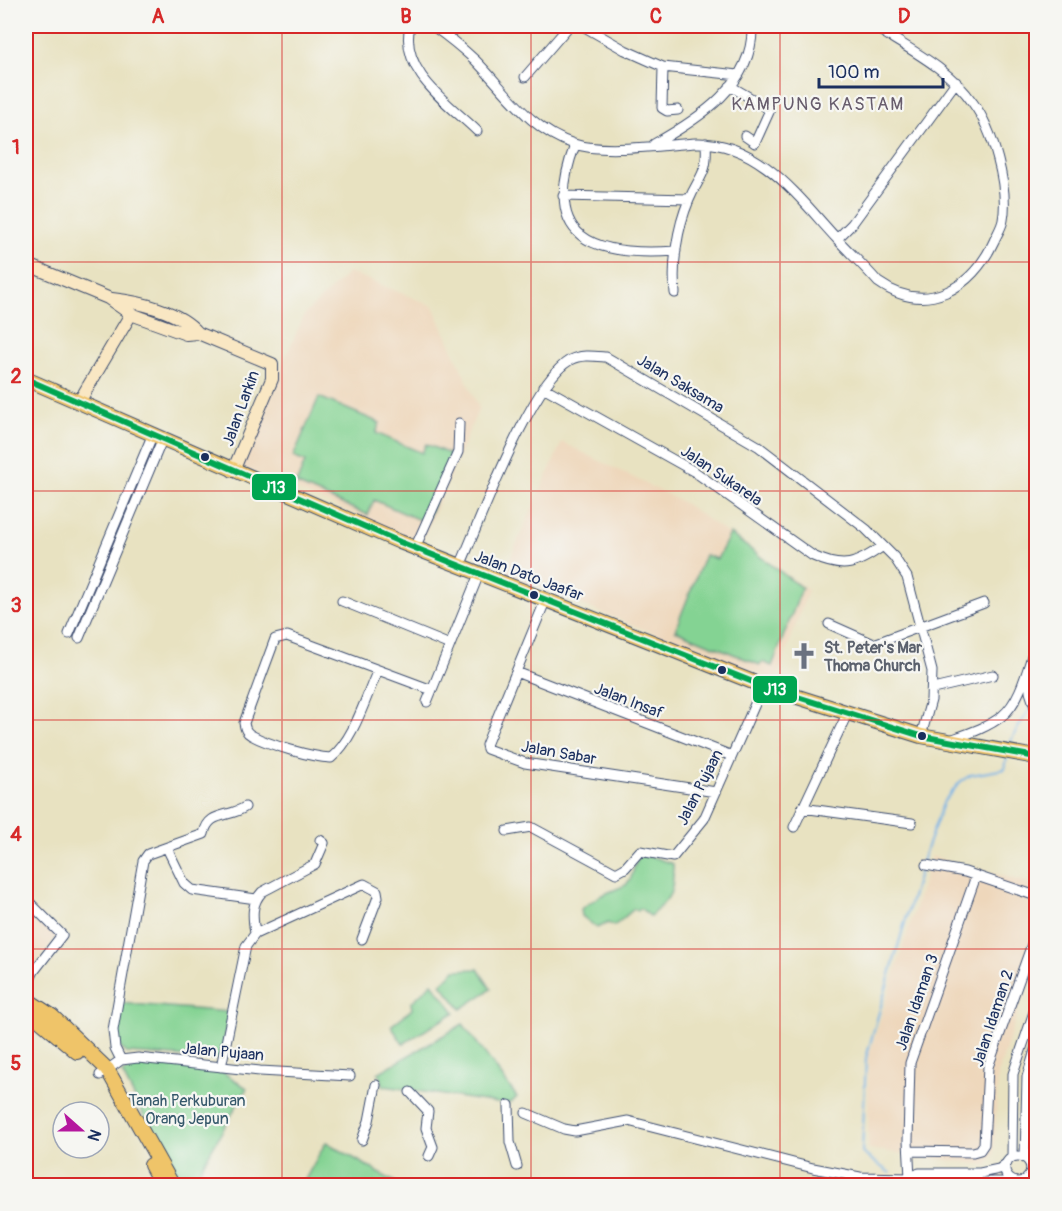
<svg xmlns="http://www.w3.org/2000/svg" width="1062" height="1211" font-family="Pangolin,sans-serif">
	<rect width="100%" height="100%" fill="#f6f6f2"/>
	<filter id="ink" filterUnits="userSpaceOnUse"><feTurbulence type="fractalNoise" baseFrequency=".0167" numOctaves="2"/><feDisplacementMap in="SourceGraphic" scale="12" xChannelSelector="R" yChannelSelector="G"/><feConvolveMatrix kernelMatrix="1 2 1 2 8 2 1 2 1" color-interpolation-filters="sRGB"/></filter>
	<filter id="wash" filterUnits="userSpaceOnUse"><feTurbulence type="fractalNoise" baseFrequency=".008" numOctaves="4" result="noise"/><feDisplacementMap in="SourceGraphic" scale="24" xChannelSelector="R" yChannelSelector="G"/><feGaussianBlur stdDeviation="1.35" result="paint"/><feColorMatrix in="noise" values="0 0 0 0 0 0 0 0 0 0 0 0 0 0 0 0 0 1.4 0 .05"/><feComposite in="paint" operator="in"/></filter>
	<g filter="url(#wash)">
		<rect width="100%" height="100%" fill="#e8e2c1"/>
		<!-- built -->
		<path fill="#eed7bb" d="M349,272l84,34 46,102 -57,134 -181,-75 38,-96 26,-57z
			M562,442l122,61 124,87 -32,91 -273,-107z
			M931,856l105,29v72l-38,116 -4,81 -7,11 -119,-16v-91z
			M26,903l33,30 -25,33 -8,-7z"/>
		<!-- green -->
		<path fill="#84d393" stroke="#508178" stroke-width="1.5" d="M319,397l61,26 -4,10 46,20 4,-9 28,12 -28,67 -52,-23 -6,15 -72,-31 9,-22 -12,-5z
			M730,534l72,54 -30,78 -10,-4 -2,3 -85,-35 30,-75 12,4z
			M638,856l15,1 20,7c1,28 -1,34 -23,52l-10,-8 -2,3 -4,-2 -20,17 -6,-3 -11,5 -15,-12 -1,-7 19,-13 26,-11 5,-7z
			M478,969l13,20 -30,20 -20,-25 14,-14z
			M432,983l23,29 -52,32 -12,-18 21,-17 -1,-6z
			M120,1003l109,9 -8,47 -94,-6 -12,-9z
			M463,1024l54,73 -5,5 -8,2 -120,-18 -6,-13z
			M143,1062l78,9 26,17 -56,97h-8l-5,-3 -56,-109z
			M326,1142l74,43h-98z"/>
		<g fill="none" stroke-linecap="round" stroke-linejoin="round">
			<!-- stream -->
			<path stroke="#74b2e7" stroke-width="2" d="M1034,695l2,-7
				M1009,748c3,-17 16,-26 21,-42
				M890,1173l-28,-20 4,-95 59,-206 19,-51 17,-20 10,-6 34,-6 2,-12"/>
		</g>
	</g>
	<g filter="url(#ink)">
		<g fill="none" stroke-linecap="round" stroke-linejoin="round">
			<defs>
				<path id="street" d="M410,26c-11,45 38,77 67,105
					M433,26c14,10 29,22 42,34 31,31 55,70 99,84 30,10 89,1 122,-1 63,-2 103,55 141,96 14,15 28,28 41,43 48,34 94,7 116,-41 3,-7 8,-14 9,-21 6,-33 -10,-90 -30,-117 -24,-35 -66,-55 -100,-77
					M583,26l42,24 38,17 75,8
					M663,67l-1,41 5,3 11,-1
					M525,77l44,-51
					M730,86l36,21 3,5 -14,31 -10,-7
					M654,144c45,-25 100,-60 98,-118
					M575,145c-35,94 18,112 101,106
					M563,196l126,3
					M837,239l15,-15 104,-142
					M675,293c-3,-29 2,-65 14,-93 11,-26 19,-25 17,-57
					M543,387l152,85 118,84c31,14 43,9 70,-10
					M415,548l43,-96 1,-29
					M460,566c20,-45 71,-184 110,-206 11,-6 24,-4 36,-3l152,89 108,83 28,28 13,20 25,94 -1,29 -10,36
					M546,599l-60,146 1,4 38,14 191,29
					M342,601l108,44
					M829,624l45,20 110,-41
					M69,634l83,-198
					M79,638l83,-198
					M1029,669l1,23 6,18
					M378,670c-13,28 -23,68 -47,88 -20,-1 -62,-13 -80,-23 -5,-3 -6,-6 -7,-12l31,-84 12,-3 145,54
					M516,672l216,84
					M933,689l60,-14
					M427,702l52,-128
					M950,740c17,-6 37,-12 52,-24 19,-15 26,-50 34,-72
					M802,808l110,15
					M794,827l53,-113
					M507,831l24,-4 85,46 9,-5 15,-17 33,6 31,-38 59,-133
					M167,848l17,35 8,7 64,9
					M926,865l39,7 71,24
					M26,899l36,36 -28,36 -8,16
					M255,934c-2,-16 -5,-29 7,-42l53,-28 9,-21 -4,-3
					M121,1060l-6,-12 -2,-18 30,-169 5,-7 56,-20c4,-23 25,-16 41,-27
					M221,1067l25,-121 9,-12 109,-50 13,7 1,6 -16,42
					M100,1075l21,-15 17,-2 122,13 90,5
					M410,1092l18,19 -2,17 7,19 -4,9
					M509,1105l1,37 7,24
					M526,1113l38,16 11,2 53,-10 185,47 47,9 50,1 8,4h95
					M362,1140l7,-19 7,-36
					M909,1151l64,1 7,-2 4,-6 4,-77 48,-134
					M1005 1169a13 13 0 1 1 26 0a13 13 0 1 1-26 0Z
					M1012,1157l1,-83 23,-68
					M1025,1158l2,-81 9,-30
					M910,1178l-2,-37 2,-78 66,-187
					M910,1178l9,-5h61l19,-4 8,-6"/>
				<path id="secondary" d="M26,264l82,34 23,16 55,20 12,-1 74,31v15l-39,92
					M112,299c28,3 67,12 86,34
					M79,402l52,-88"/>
				<path id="primary" d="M26,379l374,163 363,144 158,50 115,21
					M26,999l26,17 55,53 66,117
					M26,1009l51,43
					M151,1165l11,21"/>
			</defs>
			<!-- street casing -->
			<use href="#street" stroke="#3a4a6d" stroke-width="11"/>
			<!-- secondary casing -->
			<use href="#secondary" stroke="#3a4a6d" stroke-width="14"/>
			<!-- primary casing -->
			<use href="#primary" stroke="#3a4a6d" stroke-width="16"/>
			<!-- street -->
			<use href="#street" stroke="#fff" stroke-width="9"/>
			<!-- secondary -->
			<use href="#secondary" stroke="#f9e7c3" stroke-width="12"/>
			<!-- primary -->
			<use href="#primary" stroke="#efc469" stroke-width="14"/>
			<defs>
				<path id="bus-1" d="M26,379l374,163 363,144 158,50 115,21"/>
			</defs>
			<!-- bus-1 casing -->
			<use href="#bus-1" stroke="#f6f6f2" stroke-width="10"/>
			<!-- bus-1 -->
			<use href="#bus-1" stroke="#00a651" stroke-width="6"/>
		</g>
	</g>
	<!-- grid -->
	<path fill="none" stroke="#d62828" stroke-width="1.5" stroke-opacity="0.55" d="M282,26v1160M531,26v1160M780,26v1160M26,262h1010M26,491h1010M26,720h1010M26,949h1010"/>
	<!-- icons -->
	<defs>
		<symbol id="church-bare" viewBox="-9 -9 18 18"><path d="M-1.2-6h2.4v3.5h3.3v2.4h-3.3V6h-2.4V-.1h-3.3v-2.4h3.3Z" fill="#6b7280" stroke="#f6f6f2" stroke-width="2.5" paint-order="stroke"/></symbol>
	</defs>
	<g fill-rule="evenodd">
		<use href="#church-bare" x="785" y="637" width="38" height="38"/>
	</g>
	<!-- markers -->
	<g fill="#1b2f5e" stroke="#f6f6f2" stroke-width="2">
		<circle cx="205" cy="457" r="5"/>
		<circle cx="534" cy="595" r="5"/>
		<circle cx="722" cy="670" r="5"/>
		<circle cx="922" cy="736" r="5"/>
	</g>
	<g text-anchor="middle" stroke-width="4.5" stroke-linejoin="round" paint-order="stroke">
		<!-- street labels -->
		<g font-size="16" fill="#1b2f5e" stroke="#f6f6f2">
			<text transform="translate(681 383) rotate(31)" y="6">Jalan Saksama</text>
			<text transform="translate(240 408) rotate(-70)" y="6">Jalan Larkin</text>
			<text transform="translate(722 475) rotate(34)" y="6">Jalan Sukarela</text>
			<text transform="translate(529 575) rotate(21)" y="6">Jalan Dato Jaafar</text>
			<text transform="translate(629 700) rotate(21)" y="6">Jalan Insaf</text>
			<text transform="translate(559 752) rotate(10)" y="6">Jalan Sabar</text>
			<text transform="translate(699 787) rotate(-63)" y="6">Jalan Pujaan</text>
			<text transform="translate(916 1002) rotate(-71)" y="6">Jalan Idaman 3</text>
			<text transform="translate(992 1018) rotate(-72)" y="6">Jalan Idaman 2</text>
			<text transform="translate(223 1051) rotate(5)" y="6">Jalan Pujaan</text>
		</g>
		<!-- worship labels -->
		<g font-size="16" font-weight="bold" fill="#5b616d" stroke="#f6f6f2" text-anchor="start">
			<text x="824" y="653">St. Peter's Mar<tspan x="824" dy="18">Thoma Church</tspan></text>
		</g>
		<!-- park labels -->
		<g font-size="16" fill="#35586b" stroke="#f6f6f2">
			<text x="187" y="1106">Tanah Perkuburan<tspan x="187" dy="18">Orang Jepun</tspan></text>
		</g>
		<!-- neighbourhood labels -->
		<g font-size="18" letter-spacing="1.5" fill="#675c6c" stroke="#f6f6f2">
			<text x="818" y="110">KAMPUNG KASTAM</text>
		</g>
	</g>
	<g stroke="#f6f6f2" stroke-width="2">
		<rect x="251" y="473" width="46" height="28" rx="6" fill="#00a651"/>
		<rect x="752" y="675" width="46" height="29" rx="6" fill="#00a651"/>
	</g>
	<g font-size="16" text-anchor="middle" font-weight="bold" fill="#fff">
		<text x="274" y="493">J13</text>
		<text x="775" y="695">J13</text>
	</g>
	<!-- margin -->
	<rect width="1062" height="1211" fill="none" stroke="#f6f6f2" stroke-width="66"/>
	<!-- north arrow -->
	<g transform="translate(81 1130) rotate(111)"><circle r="28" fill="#f6f6f2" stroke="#9ea6b7" stroke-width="1.5"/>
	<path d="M0-4.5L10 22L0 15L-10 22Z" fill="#b5179e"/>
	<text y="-9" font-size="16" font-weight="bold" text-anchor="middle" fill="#1b2f5e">N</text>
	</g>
	<!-- scale -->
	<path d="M819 78v9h124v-9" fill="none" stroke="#1b2f5e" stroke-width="3"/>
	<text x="828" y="78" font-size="18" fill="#1b2f5e" stroke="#f6f6f2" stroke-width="4.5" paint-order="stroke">100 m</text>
	<rect x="33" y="33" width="996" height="1145" fill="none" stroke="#d62828" stroke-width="2"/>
	<g font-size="20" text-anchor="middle" font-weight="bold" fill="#d62828">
		<text x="158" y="23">A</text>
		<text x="406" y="23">B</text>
		<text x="656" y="23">C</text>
		<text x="904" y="23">D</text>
		<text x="16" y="154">1</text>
		<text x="16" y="383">2</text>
		<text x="16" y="612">3</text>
		<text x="16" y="841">4</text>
		<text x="16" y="1070">5</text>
	</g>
</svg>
